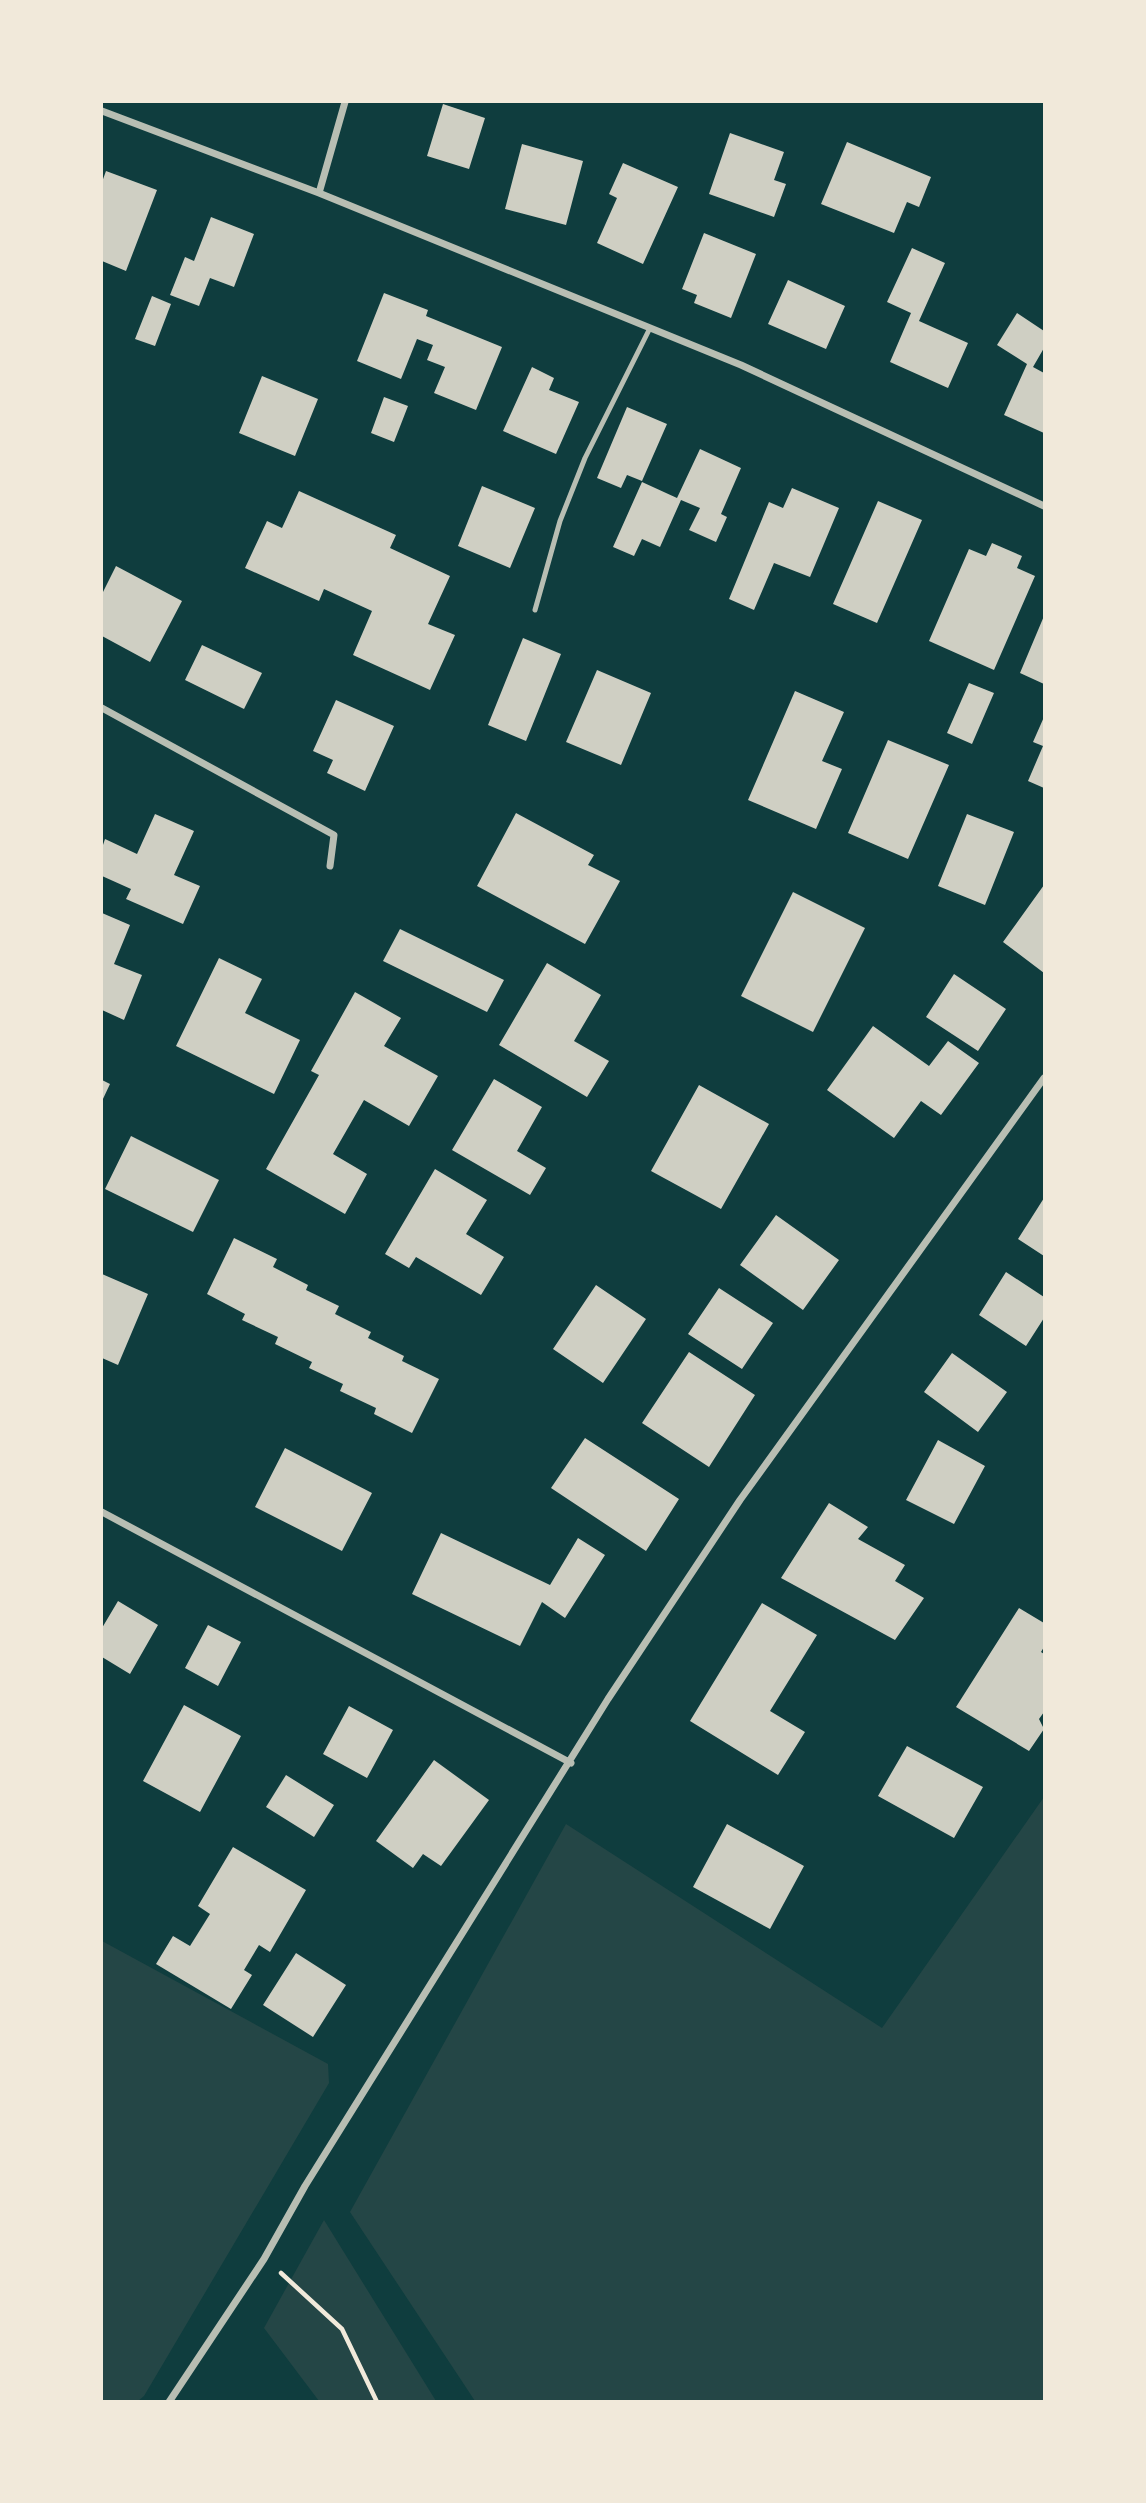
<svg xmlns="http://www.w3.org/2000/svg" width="1146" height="2503" font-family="'Varela Round',sans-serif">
	<rect width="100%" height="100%" fill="#0f3d3e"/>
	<!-- green -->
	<path fill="#244646" d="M1044,1797v604h-569l-125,-189 216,-388 316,204z
		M102,1941l226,123 1,19 -185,313 -6,5h-36z
		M324,2220l112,181h-117l-55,-73z"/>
	<!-- building -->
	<path fill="#cfcfc3" d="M443,104l42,14 -16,51 -42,-13z
		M730,133l54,19 -10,28 12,4 -12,33 -65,-23z
		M847,142l84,35 -12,30 -12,-5 -13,31 -73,-29z
		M522,144l61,17 -17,64 -61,-16z
		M623,163l55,24 -35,77 -46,-21 20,-45 -8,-4z
		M106,171l51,19 -31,81 -24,-10v-79z
		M211,217l43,17 -20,53 -24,-9 -11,28 -29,-11 15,-38 9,4z
		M704,233l52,21 -25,64 -37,-15 3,-8 -15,-6z
		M912,248l33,15 -26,58 49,22 -20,45 -58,-26 21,-49 -24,-11z
		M788,280l57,26 -19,43 -58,-25z
		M384,293l44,17 -2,6 76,31 -26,63 -42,-17 11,-26 -18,-7 6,-15 -16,-6 -16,40 -44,-18z
		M152,296l19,8 -16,42 -20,-7z
		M1017,313l27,18v17l-11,19 11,6v60l-40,-18 23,-51 -30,-19z
		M532,367l22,11 -5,12 30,12 -23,52 -53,-23z
		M262,376l56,23 -23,57 -56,-23z
		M384,397l24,9 -14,36 -23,-9z
		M627,407l40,17 -25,57 -15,-6 -6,13 -24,-10z
		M700,449l41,19 -20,46 6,3 -11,25 -27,-12 11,-22 -19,-8 -21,47 -18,-8 -8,17 -21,-9 29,-65 35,16z
		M482,486l53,22 -25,60 -52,-22z
		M792,488l47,20 -29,69 -36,-14 -20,47 -25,-11 40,-97 14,6z
		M299,491l97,44 -6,13 60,28 -22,48 27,11 -25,55 -77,-35 19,-44 -48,-22 -5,12 -74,-33 22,-47 15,7z
		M878,501l44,19 -45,103 -44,-19z
		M992,543l30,13 -5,12 18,8 -41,94 -65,-29 40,-92 17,7z
		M116,566l66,35 -32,61 -48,-26v-42z
		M1044,616v68l-24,-11z
		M523,638l38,16 -35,87 -38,-16z
		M202,645l60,28 -18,36 -59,-29z
		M597,670l54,23 -30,72 -55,-23z
		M969,683l25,10 -22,51 -25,-11z
		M795,691l49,21 -22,49 20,8 -26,60 -68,-29z
		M336,700l58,26 -29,65 -38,-18 6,-13 -20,-9z
		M1044,717v71l-16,-7 15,-35 -10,-4z
		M888,740l61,25 -41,94 -60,-26z
		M516,813l78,42 -6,10 32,16 -35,63 -108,-58z
		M155,814l39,17 -20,44 26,11 -17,38 -57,-25 5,-10 -29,-13v-28l3,-9 32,15z
		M967,814l47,18 -29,73 -47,-19z
		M1044,885v88l-41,-31z
		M793,892l72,36 -52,104 -72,-36z
		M102,913l28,12 -16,39 28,11 -18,45 -22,-10z
		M400,929l104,51 -17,32 -104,-51z
		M219,958l43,21 -17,34 55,27 -26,54 -98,-48z
		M547,963l54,32 -27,46 35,20 -22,36 -88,-52z
		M954,974l52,35 -28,42 -52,-34z
		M355,992l46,26 -17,28 54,30 -29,50 -45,-26 -31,54 34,20 -22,40 -79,-45 53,-94 -8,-4z
		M873,1026l56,40 19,-25 31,22 -38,52 -20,-14 -27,37 -67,-48z
		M494,1079l48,28 -25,44 29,17 -16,27 -78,-45z
		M102,1080l8,4 -8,17z
		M699,1085l70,39 -48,85 -70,-38z
		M131,1136l88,44 -26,52 -88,-43z
		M435,1169l52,31 -21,34 38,23 -23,38 -65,-38 -7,11 -24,-14z
		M1044,1198v58l-26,-17z
		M776,1215l63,45 -36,50 -63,-45z
		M234,1238l43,21 -4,8 35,18 -2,5 33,16 -4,8 36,18 -3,6 36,18 -2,5 37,18 -27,54 -38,-19 2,-6 -36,-17 3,-7 -34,-16 3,-6 -37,-18 3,-7 -36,-17 3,-6 -38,-20z
		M1006,1272l38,25v21l-18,28 -47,-31z
		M102,1274l46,20 -30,71 -16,-7z
		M596,1285l50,34 -43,64 -50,-34z
		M719,1288l54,35 -31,46 -54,-35z
		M689,1352l66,43 -46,72 -67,-44z
		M952,1353l55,39 -29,40 -54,-40z
		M585,1438l94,61 -33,52 -95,-63z
		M938,1440l47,26 -31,58 -48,-24z
		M285,1448l87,45 -30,58 -87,-44z
		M829,1503l39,24 -10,12 47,26 -10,16 29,17 -29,42 -114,-62z
		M441,1533l109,52 28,-47 27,17 -40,63 -23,-16 -22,44 -108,-52z
		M118,1601l40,24 -28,49 -28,-17v-29z
		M762,1603l55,32 -47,76 35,21 -27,43 -88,-54z
		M1019,1608l25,15v24l-3,5 3,2v58l-5,7 5,10 -15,22 -73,-44z
		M208,1625l33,17 -23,44 -33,-18z
		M184,1705l57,31 -41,76 -57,-31z
		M349,1706l44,24 -26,48 -44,-24z
		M907,1746l76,41 -29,51 -76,-42z
		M434,1760l55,40 -48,66 -18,-12 -10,14 -37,-27z
		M286,1775l48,30 -20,32 -48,-30z
		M727,1824l77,42 -34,63 -77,-42z
		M233,1847l73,43 -36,62 -11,-7 -15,25 8,5 -21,34 -75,-45 17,-28 17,10 20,-32 -12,-8z
		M296,1953l50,32 -33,52 -50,-32z"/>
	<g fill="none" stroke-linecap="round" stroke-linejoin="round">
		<!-- path -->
		<path stroke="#f1e9da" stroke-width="4.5" d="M281,2273l61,56 35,73"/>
		<!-- service -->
		<path stroke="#b8beb3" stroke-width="5" d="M535,610l25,-89 25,-63 65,-130"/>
		<!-- minor -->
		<path stroke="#b8beb3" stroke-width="7" d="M102,111l217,82 422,172 303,141
			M319,193l26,-91
			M102,708l232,127 -4,31
			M102,1512l469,251
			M169,2402l95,-143 41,-73 303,-487 132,-199 304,-422"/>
	</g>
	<!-- border -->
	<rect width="1146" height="2503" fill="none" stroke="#f1e9da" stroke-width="206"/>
</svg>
